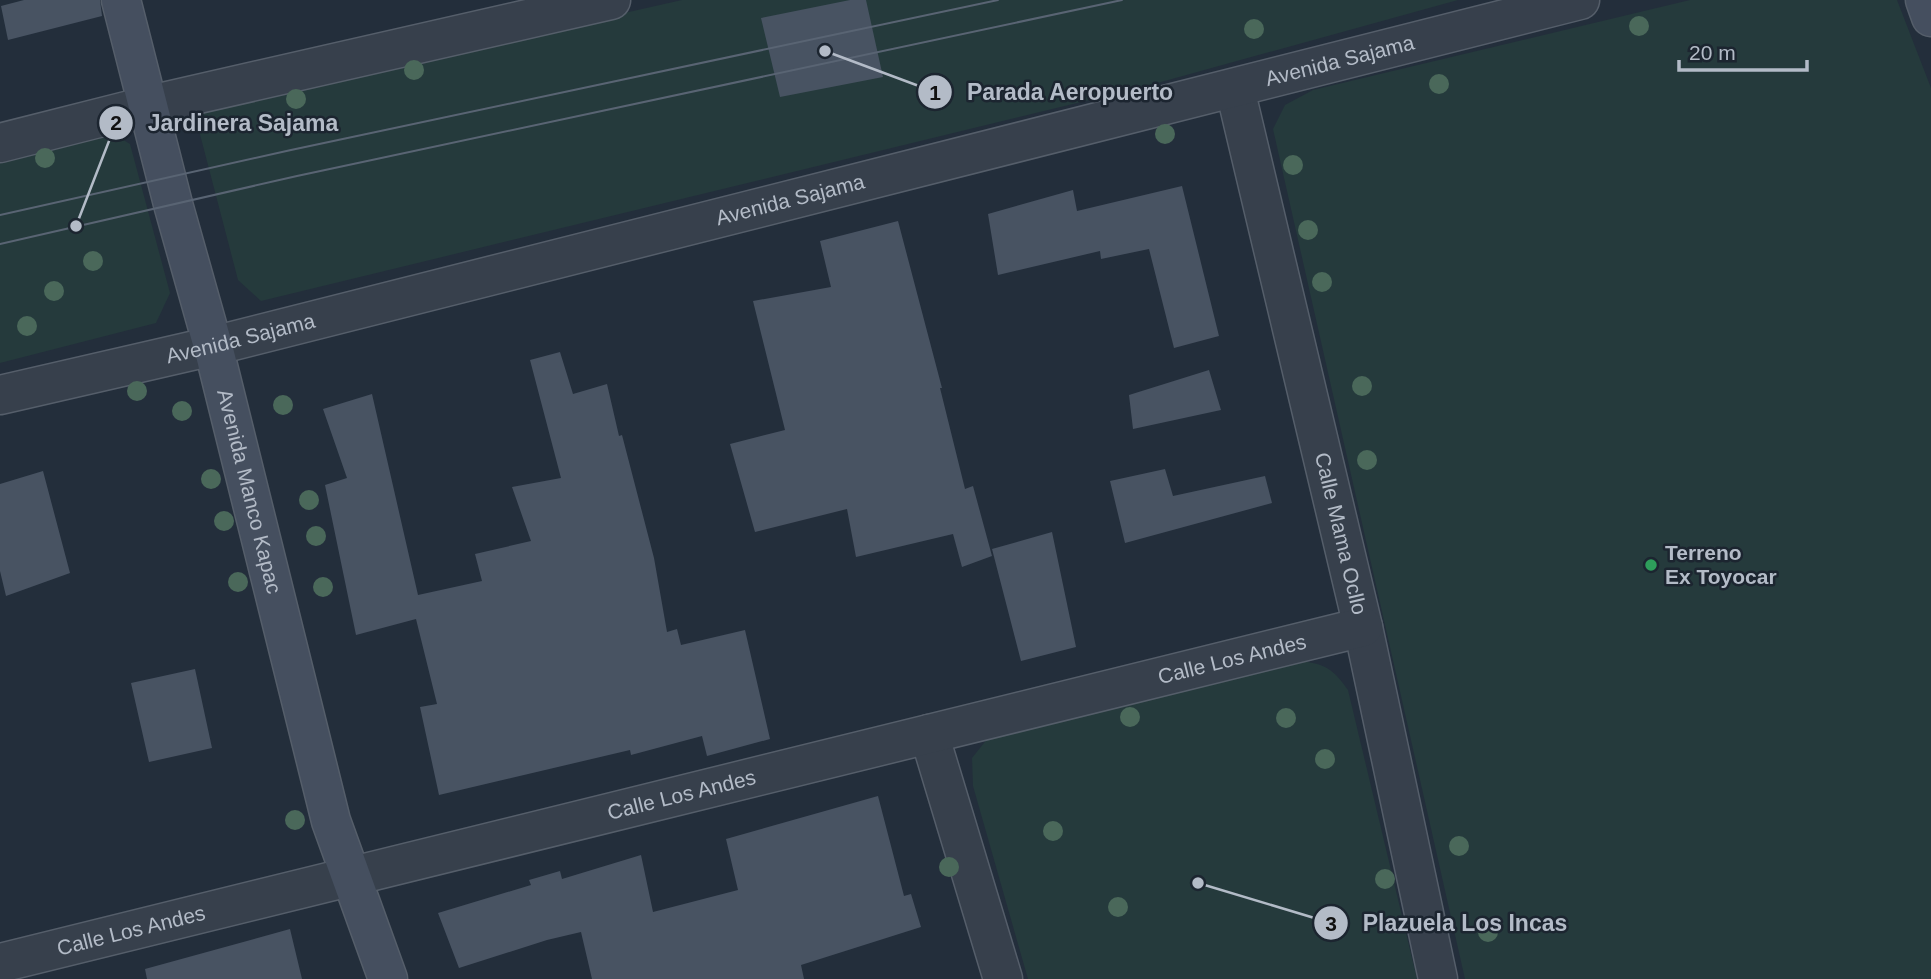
<svg xmlns="http://www.w3.org/2000/svg" width="1931" height="979" font-family="Arial,sans-serif">
	<rect width="100%" height="100%" fill="#232e3b"/>
	<!-- green -->
	<path fill="#253a3c" d="M682,0h776l-315,87 -882,214 -23,-21 -42,-161 7,-11z
		M1690,0h207l34,88v891h-466l-192,-850 12,-24 28,-15z
		M109,131l21,13 40,149 -14,30 -156,40v-205z
		M1300,661c26,3 33,8 48,29l69,289h-389l-55,-193 -1,-28 16,-20z"/>
	<!-- building -->
	<path fill="#485362" d="M24,0h76l2,16 -94,24 -7,-34z
		M850,0h16l17,77 -103,20 -19,-79z
		M1182,186l37,150 -45,12 -25,-99 -48,10 -1,-8 -102,24 -10,-61 85,-24 4,21z
		M898,221l44,167h-2l25,101 8,-3 19,70 -30,11 -9,-33 -97,23 -9,-48 -92,23 -25,-88 55,-14 -32,-129 78,-14 -11,-46z
		M560,352l13,42 34,-10 12,52 3,-1 32,123 13,74 10,-3 4,16 64,-15 25,109 -63,17 -5,-20 -71,19 -1,-5 -191,45 -19,-88 17,-3 -21,-85 -60,16 -31,-150 22,-7 -24,-69 49,-15 46,201 64,-14 -7,-27 56,-13 -19,-54 49,-9 -31,-118z
		M1209,370l12,40 -88,19 -4,-34z
		M1165,469l8,27 92,-20 7,27 -147,40 -15,-62z
		M43,471l27,102 -64,23 -6,-25v-87z
		M1052,532l24,115 -55,14 -29,-112z
		M195,669l17,79 -63,14 -18,-79z
		M878,796l26,100 7,-2 10,33 -120,38 3,14h-212l-11,-47 -34,8 -88,28 -21,-55 93,-28 -2,-5 31,-9 2,8 79,-24 12,57 85,-22 -12,-51z
		M290,929l12,50h-155l-2,-10z"/>
	<g fill="none" stroke-linecap="round" stroke-linejoin="round">
		<defs>
			<g id="street">
				<path id="s1" d="M1235,89l128,538 75,352"/>
				<path d="M0,143l150,-38 461,-105"/>
				<path id="s2" d="M0,395l213,-49 1367,-346"/>
				<path d="M929,734l74,245"/>
				<path id="s3" d="M0,963l1363,-336"/>
			</g>
			<g id="secondary">
				<path id="s4" d="M121,0l52,204 40,142 118,475 57,158"/>
				<path d="M1925,0l6,17"/>
			</g>
		</defs>
		<!-- street casing -->
		<use href="#street" stroke="#555e6a" stroke-width="41"/>
		<!-- secondary casing -->
		<use href="#secondary" stroke="#555e6a" stroke-width="41"/>
		<!-- street -->
		<use href="#street" stroke="#37404c" stroke-width="38"/>
		<!-- secondary -->
		<use href="#secondary" stroke="#454f5f" stroke-width="38"/>
		<!-- tram -->
		<path stroke="#596473" stroke-width="2" d="M0,215l291,-65 707,-150
			M0,244l297,-68 825,-176"/>
	</g>
	<!-- trees -->
	<g fill="#4a685a">
		<circle cx="1639" cy="26" r="10"/>
		<circle cx="1254" cy="29" r="10"/>
		<circle cx="414" cy="70" r="10"/>
		<circle cx="1439" cy="84" r="10"/>
		<circle cx="296" cy="99" r="10"/>
		<circle cx="1165" cy="134" r="10"/>
		<circle cx="45" cy="158" r="10"/>
		<circle cx="1293" cy="165" r="10"/>
		<circle cx="1308" cy="230" r="10"/>
		<circle cx="93" cy="261" r="10"/>
		<circle cx="1322" cy="282" r="10"/>
		<circle cx="54" cy="291" r="10"/>
		<circle cx="27" cy="326" r="10"/>
		<circle cx="1362" cy="386" r="10"/>
		<circle cx="137" cy="391" r="10"/>
		<circle cx="283" cy="405" r="10"/>
		<circle cx="182" cy="411" r="10"/>
		<circle cx="1367" cy="460" r="10"/>
		<circle cx="211" cy="479" r="10"/>
		<circle cx="309" cy="500" r="10"/>
		<circle cx="224" cy="521" r="10"/>
		<circle cx="316" cy="536" r="10"/>
		<circle cx="238" cy="582" r="10"/>
		<circle cx="323" cy="587" r="10"/>
		<circle cx="1130" cy="717" r="10"/>
		<circle cx="1286" cy="718" r="10"/>
		<circle cx="1325" cy="759" r="10"/>
		<circle cx="295" cy="820" r="10"/>
		<circle cx="1053" cy="831" r="10"/>
		<circle cx="1459" cy="846" r="10"/>
		<circle cx="949" cy="867" r="10"/>
		<circle cx="1385" cy="879" r="10"/>
		<circle cx="1118" cy="907" r="10"/>
		<circle cx="1488" cy="932" r="10"/>
	</g>
	<!-- markers -->
	<circle fill="#2e9e5b" stroke="#1c2530" stroke-width="2.5" cx="1651" cy="565" r="7"/>
	<g text-anchor="middle" stroke-width="5" stroke-linejoin="round" paint-order="stroke">
		<!-- street labels -->
		<g font-size="21" fill="#b3bbc7" stroke="#1c2530">
			<text dy="7" stroke="none"><textPath href="#s2" startOffset="1381">Avenida Sajama</textPath></text>
			<text dy="7" stroke="none"><textPath href="#s2" startOffset="814">Avenida Sajama</textPath></text>
			<text dy="7" stroke="none"><textPath href="#s2" startOffset="247">Avenida Sajama</textPath></text>
			<text dy="7" stroke="none"><textPath href="#s4" startOffset="508">Avenida Manco Kapac</textPath></text>
			<text dy="7" stroke="none"><textPath href="#s1" startOffset="457">Calle Mama Ocllo</textPath></text>
			<text dy="7" stroke="none"><textPath href="#s3" startOffset="1269">Calle Los Andes</textPath></text>
			<text dy="7" stroke="none"><textPath href="#s3" startOffset="702">Calle Los Andes</textPath></text>
			<text dy="7" stroke="none"><textPath href="#s3" startOffset="135">Calle Los Andes</textPath></text>
		</g>
		<!-- poi labels -->
		<g font-size="21" font-weight="bold" fill="#b3bbc7" stroke="#1c2530" text-anchor="start">
			<text x="1665" y="560">Terreno<tspan x="1665" dy="24">Ex Toyocar</tspan></text>
		</g>
	</g>
	<!-- callouts -->
	<path fill="none" stroke="#b3bbc7" stroke-width="2.5" d="M825 51L935 92M76 226L116 123M1198 883L1331 923"/>
	<g fill="#b3bbc7" stroke="#1c2530" stroke-width="2.5">
		<circle cx="825" cy="51" r="7"/>
		<circle cx="76" cy="226" r="7"/>
		<circle cx="1198" cy="883" r="7"/>
		<circle cx="935" cy="92" r="18"/>
		<circle cx="116" cy="123" r="18"/>
		<circle cx="1331" cy="923" r="18"/>
	</g>
	<g font-size="21" text-anchor="middle" font-weight="bold" fill="#111">
		<text x="935" y="100">1</text>
		<text x="116" y="130">2</text>
		<text x="1331" y="931">3</text>
	</g>
	<g font-size="23" text-anchor="middle" font-weight="bold" fill="#b3bbc7" stroke="#1c2530" stroke-width="5" stroke-linejoin="round" paint-order="stroke">
		<text x="1070" y="100">Parada Aeropuerto</text>
		<text x="243" y="131">Jardinera Sajama</text>
		<text x="1465" y="931">Plazuela Los Incas</text>
	</g>
	<!-- scale -->
	<path d="M1679 60v10h128v-10" fill="none" stroke="#b3bbc7" stroke-width="3.5"/>
	<text x="1689" y="60" font-size="21" fill="#b3bbc7" stroke="#1c2530" stroke-width="5" paint-order="stroke">20 m</text>
</svg>
